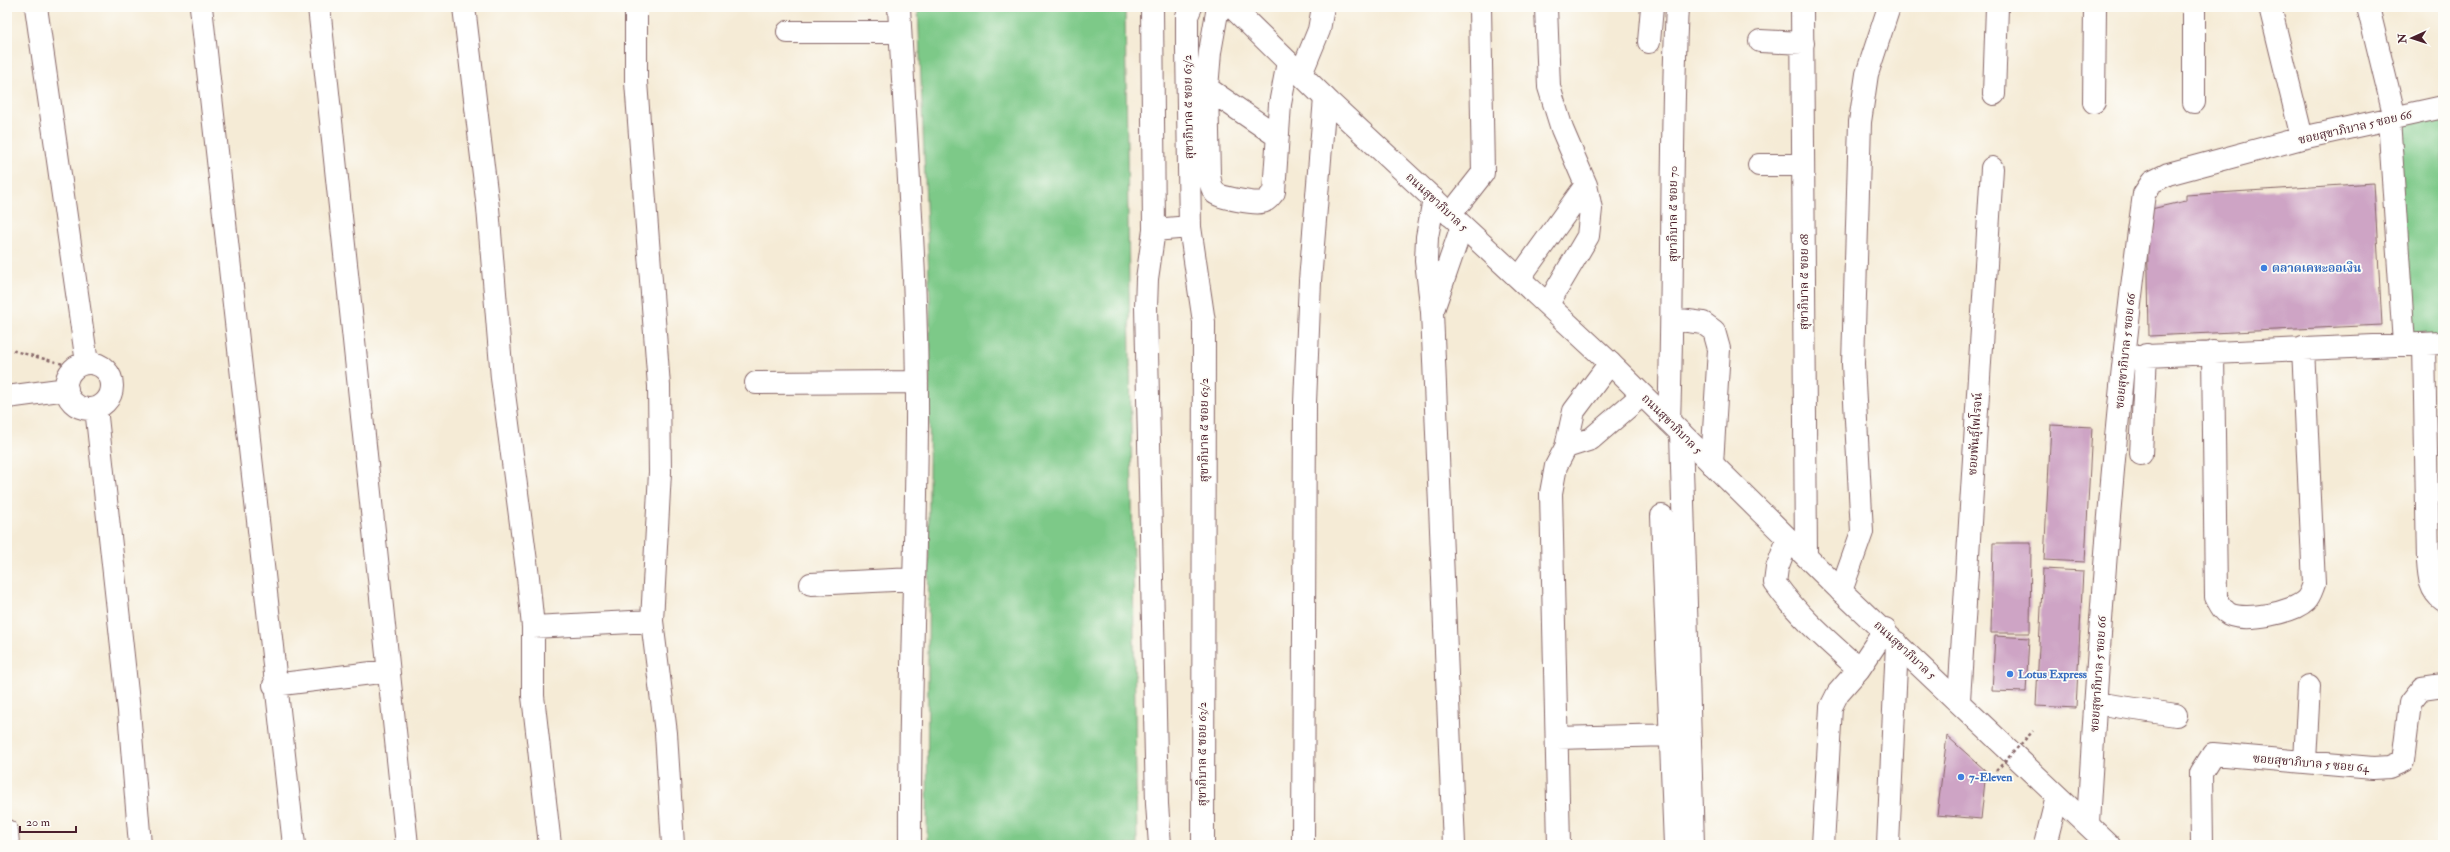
<svg xmlns="http://www.w3.org/2000/svg" width="2450" height="852" font-family="'IM FELL Double Pica','Noto Serif Thai',serif">
	<rect width="100%" height="100%" fill="#fdfcf7"/>
	<filter id="ink" filterUnits="userSpaceOnUse"><feTurbulence type="fractalNoise" baseFrequency=".025" numOctaves="2"/><feDisplacementMap in="SourceGraphic" scale="8" xChannelSelector="R" yChannelSelector="G"/><feConvolveMatrix kernelMatrix="1 2 1 2 8 2 1 2 1" color-interpolation-filters="sRGB"/></filter>
	<filter id="wash" filterUnits="userSpaceOnUse"><feTurbulence type="fractalNoise" baseFrequency=".012" numOctaves="4" result="noise"/><feDisplacementMap in="SourceGraphic" scale="16" xChannelSelector="R" yChannelSelector="G"/><feGaussianBlur stdDeviation="0.9" result="paint"/><feColorMatrix in="noise" values="0 0 0 0 0 0 0 0 0 0 0 0 0 0 0 0 0 1.4 0 .05"/><feComposite in="paint" operator="in"/></filter>
	<g filter="url(#wash)">
		<rect width="100%" height="100%" fill="#f5ebd6"/>
		<!-- green -->
		<path fill="#7dc988" stroke="#64745a" d="M918,7h207l12,838h-210l3,-543z
			M2443,109v233l-39,1 -15,-222z"/>
		<g id="blocks">
			<!-- building -->
			<path fill="#cea4c5" d="M2374,183l8,142 -233,11 -2,-126 39,-9v-6z
				M2051,425l41,2 -7,135 -41,-2z
				M1993,543h38l-1,90h-39z
				M2043,569l40,2 -7,137 -40,-2z
				M1995,636l34,2 -3,54 -34,-1z
				M1947,736l39,35 -5,48 -44,-4z"/>
		</g>
	</g>
	<g filter="url(#ink)">
		<use href="#blocks" fill-opacity="0" stroke="#866667" stroke-width="1"/>
		<g fill="none" stroke-linecap="round" stroke-linejoin="round">
			<defs>
				<path id="minor" d="M36,7l51,356
					M201,7l93,838
					M319,7l88,838
					M464,7l24,201 14,170 26,199 5,50v69l17,149
					M636,7v75l23,304 1,86 -8,149 14,112 7,112
					M899,7c7,139 19,278 18,417 -1,140 -8,280 -7,421
					M1152,7l2,223 -7,49 -1,28 11,497 3,41
					M1191,7l-4,9v33l3,178 14,95 -1,523
					M1218,7l-8,45 -3,36 2,87c1,6 2,13 6,18 6,5 40,11 47,9 6,-1 8,-6 12,-10l6,-88 8,-42
					M1546,7l3,80 13,42 24,56 5,24 -3,27 -40,68
					M1802,7l4,549
					M2194,7v95
					M2270,7l32,131
					M2368,7l27,111
					M788,32h112
					M1760,41l43,2
					M1649,42l3,-35
					M1301,74l18,-44 4,-23
					M1207,88l70,48
					M1994,94l3,-87
					M2094,102l1,-95
					M2389,119l15,225
					M1759,165h44
					M1434,199l-7,38 -1,24 6,51 22,533
					M1450,215l33,-42 -3,-166
					M1154,230l36,-3
					M1520,277l66,-92
					M1434,307l28,-81
					M1673,319l30,4 11,8 5,18 -7,115
					M2424,344l4,218c1,15 2,29 15,38
					M2213,352l3,245c4,7 6,13 13,17 16,8 64,-1 77,-14 4,-4 6,-11 8,-16l-11,-236
					M2124,357l319,-14
					M66 386a23 23 0 1 1 46 0a23 23 0 1 1-46 0Z
					M756,383l161,-1
					M7,397l60,-8
					M96,408l33,303 11,134
					M1669,421c5,-138 1,-276 8,-414
					M1681,433l12,412
					M1566,447l25,-8 51,-44
					M2141,454l5,-99
					M1662,516l13,329
					M1788,539l-11,29 -2,15c23,33 54,59 84,86
					M811,584l103,-5
					M1841,591l21,-59 -9,-168 7,-242 7,-48 22,-67
					M533,627l119,-6
					M274,685l114,-14
					M1959,700l33,-532
					M2095,703l81,12
					M1557,738l113,-3
					M2305,761l4,-75
					M2088,824c12,-210 27,-421 56,-630l8,-12 16,-8 134,-36 141,-31
					M7,831l1,14
					M1303,845l2,-442 5,-122 15,-183
					M1559,845l-8,-352 5,-27 10,-19 8,-36 36,-48
					M1823,845l8,-138 7,-14 21,-24 26,-39
					M1888,845l9,-202
					M2045,845l12,-48
					M2202,845l-1,-72 12,-19 160,14 16,-1 14,-6 7,-58 12,-15 21,-3"/>
				<path id="major" d="M1232,7l93,91 285,265 231,228 268,254"/>
			</defs>
			<!-- minor casing -->
			<use href="#minor" stroke="#866667" stroke-width="24"/>
			<!-- major casing -->
			<use href="#major" stroke="#866667" stroke-width="24"/>
			<!-- path -->
			<path stroke="#866667" stroke-width="2.5" stroke-dasharray="3 3" stroke-linecap="butt" d="M7,349l60,16"/>
			<!-- minor -->
			<use href="#minor" stroke="#fff" stroke-width="22"/>
			<!-- major -->
			<use href="#major" stroke="#fff" stroke-width="22"/>
			<!-- path-bridge -->
			<path stroke="#866667" stroke-width="2.5" stroke-dasharray="3 3" stroke-linecap="butt" d="M1996,771l37,-40"/>
		</g>
	</g>
	<!-- markers -->
	<g fill="#3f7fe0" stroke="#fdfcf7" stroke-width="1.5">
		<circle cx="2264" cy="268" r="4"/>
		<circle cx="2010" cy="674" r="4"/>
		<circle cx="1961" cy="777" r="4"/>
	</g>
	<g text-anchor="middle" stroke-width="3.5" stroke-linejoin="round" paint-order="stroke">
		<!-- street labels -->
		<g font-size="12" fill="#4a1f2b" stroke="#fdfcf7">
			<text transform="translate(1188 107) rotate(-91)" y="4">สุขาภิบาล ๕ ซอย 63/2</text>
			<text transform="translate(2355 127) rotate(-13)" y="4">ซอยสุขาภิบาล 5 ซอย 66</text>
			<text transform="translate(1437 202) rotate(43)" y="4">ถนนสุขาภิบาล 5</text>
			<text transform="translate(1673 214) rotate(-90)" y="4">สุขาภิบาล ๕ ซอย 70</text>
			<text transform="translate(1804 282) rotate(-90)" y="4">สุขาภิบาล ๕ ซอย 68</text>
			<text transform="translate(2125 351) rotate(-84)" y="4">ซอยสุขาภิบาล 5 ซอย 66</text>
			<text transform="translate(1672 424) rotate(45)" y="4">ถนนสุขาภิบาล 5</text>
			<text transform="translate(1204 430) rotate(-90)" y="4">สุขาภิบาล ๕ ซอย 63/2</text>
			<text transform="translate(1975 434) rotate(-86)" y="4">ซอยพันธ์ุไพโรจน์</text>
			<text transform="translate(1905 650) rotate(43)" y="4">ถนนสุขาภิบาล 5</text>
			<text transform="translate(2098 674) rotate(-86)" y="4">ซอยสุขาภิบาล 5 ซอย 66</text>
			<text transform="translate(1202 754) rotate(-90)" y="4">สุขาภิบาล ๕ ซอย 63/2</text>
			<text transform="translate(2311 763) rotate(5)" y="4">ซอยสุขาภิบาล 5 ซอย 64</text>
		</g>
		<!-- shop labels -->
		<g font-size="12" font-weight="bold" fill="#366cbe" stroke="#fdfcf7" text-anchor="start">
			<text x="2272" y="272">ตลาดเคหะออเงิน</text>
			<text x="2018" y="678">Lotus Express</text>
			<text x="1969" y="781">7-Eleven</text>
		</g>
	</g>
	<!-- margin -->
	<rect width="2450" height="852" fill="none" stroke="#fdfcf7" stroke-width="24"/>
	<!-- north arrow -->
	<g transform="translate(2412 38) rotate(267)" stroke="#fdfcf7" stroke-width="3" paint-order="stroke">
	<path d="M0-3L7 15L0 10L-7 15Z" fill="#4a1f2b"/>
	<text y="-6" font-size="11" font-weight="bold" text-anchor="middle" fill="#4a1f2b">N</text>
	</g>
	<!-- scale -->
	<path d="M20 826v6h56v-6" fill="none" stroke="#4a1f2b" stroke-width="2"/>
	<text x="26" y="826" font-size="12" fill="#4a1f2b" stroke="#fdfcf7" stroke-width="3" paint-order="stroke">20 m</text>
</svg>
